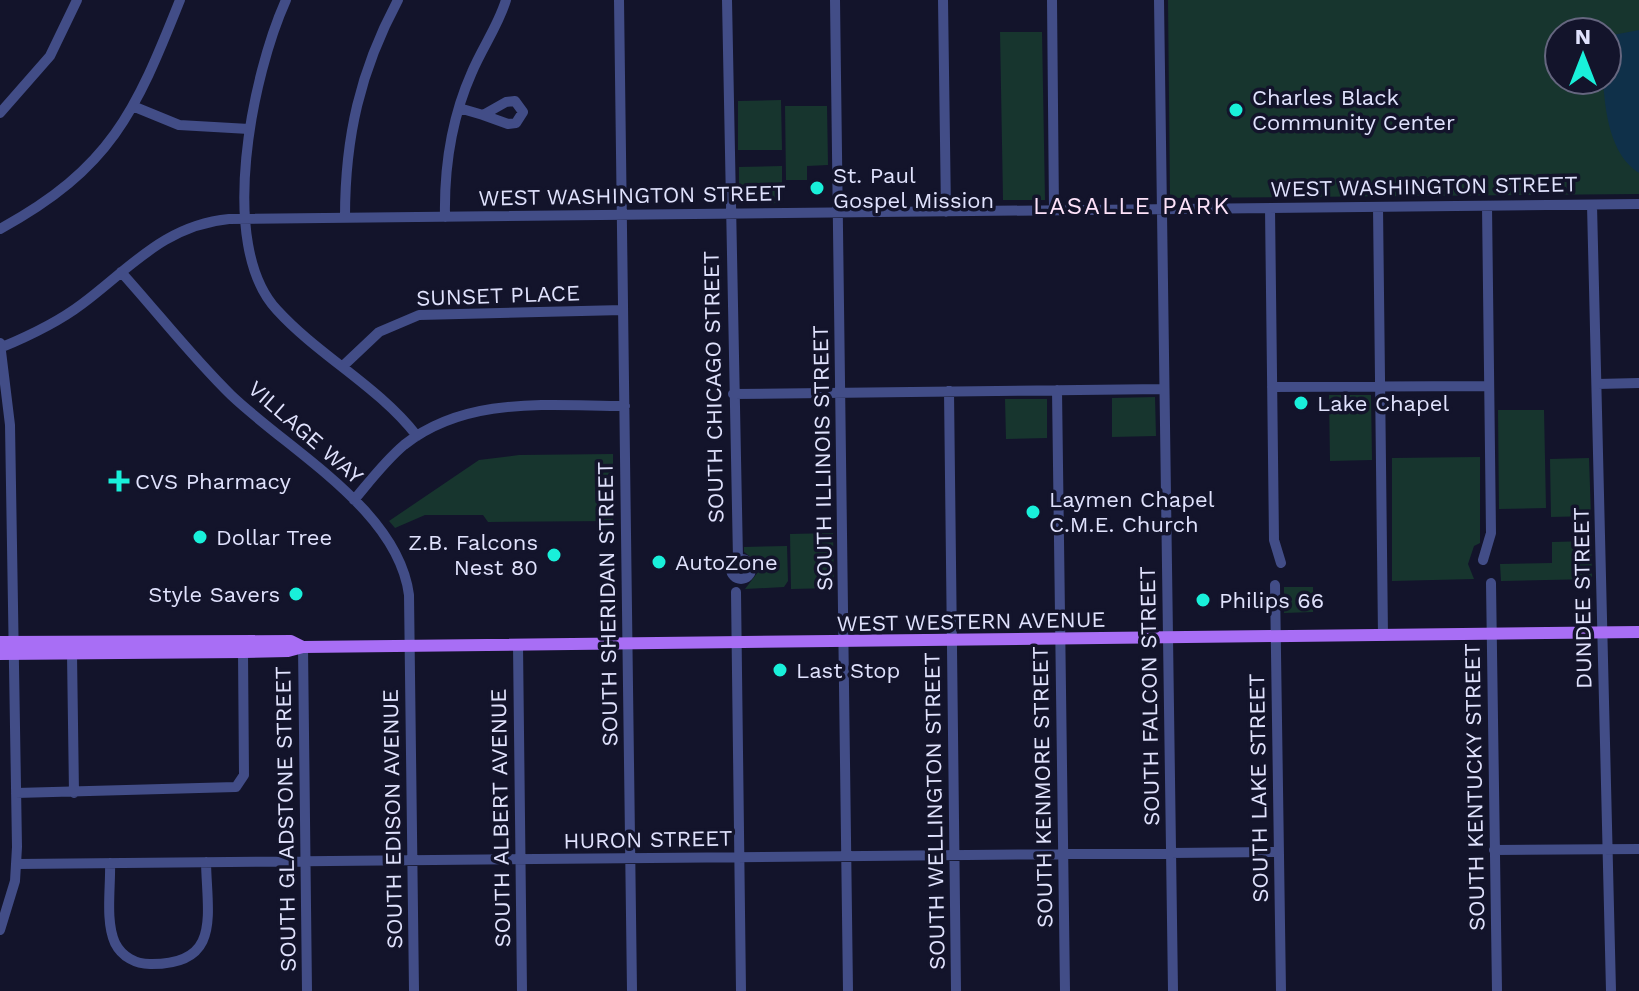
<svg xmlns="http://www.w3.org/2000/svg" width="1639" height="991" font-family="'Work Sans',sans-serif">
	<rect width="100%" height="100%" fill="#13142b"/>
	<!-- green -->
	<path fill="#17352e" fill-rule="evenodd" d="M1168,0h471v194l-469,4zM1559,32h48v48h-48z
		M1000,32h42l3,168h-42z
		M781,100l1,50h-44v-49z
		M785,106h42l1,59 -21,1v14h-21z
		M782,166v37l-43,1v-37z
		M1329,395h42l1,65 -42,1z
		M1155,397l1,39 -44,1v-39z
		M1005,399h42v39l-41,1z
		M1498,410h46l2,98 -47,1z
		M613,454v67l-125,1 -5,-7h-58l-30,13 -6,-7 90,-61 40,-5z
		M1480,457v86l-6,3 -6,18 6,15 -82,2v-123z
		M1589,458l2,58 -40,1 -1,-58z
		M833,533l1,55 -43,1 -1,-55z
		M1591,541l1,38 -91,2 -1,-17 52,-1v-21z
		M787,546l1,35 -4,6 -39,2 13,-17 -2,-11 -12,-9v-5z
		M1284,587h29v25l-29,1z"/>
	<!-- water -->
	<path fill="#0f3049" d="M1639,30v143c-29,-18 -34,-62 -36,-93h4v-36l6,-9z"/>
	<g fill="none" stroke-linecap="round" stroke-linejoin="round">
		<!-- minor -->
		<path stroke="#424d87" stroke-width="10" d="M286,0c-33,73 -70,245 -9,310 42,46 101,76 140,126
			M619,0l13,991
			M727,0l11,559
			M835,0l13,991
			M943,0l3,212
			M1052,0l2,210
			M1159,0l14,991
			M515,101l8,11 -7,11 -8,1 -25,-9 23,-13z
			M135,107l44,18 70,4
			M459,108l24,7
			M0,113l50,-57 27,-56
			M1592,205l19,786
			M1378,207l5,429
			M1270,208l4,332 7,23
			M345,217c0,-80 15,-146 53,-217
			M445,217c-1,-51 6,-98 27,-145 10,-24 26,-46 34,-72
			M0,229c111,-61 135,-116 180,-229
			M121,272c37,41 71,85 110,123 60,57 167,115 178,200l5,396
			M0,343l10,82 7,422 -2,34 -15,49
			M0,348c29,-12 57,-25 82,-44 48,-36 83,-79 147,-85l1410,-15
			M343,366l36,-34 40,-17 204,-5
			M1597,384l42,-1
			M1272,387l216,-1
			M1057,390l8,601
			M949,391l7,600
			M733,394l431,-5
			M354,500c16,-19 31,-39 50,-55 63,-50 146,-39 221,-39
			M731 569a10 10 0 1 1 20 0a10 10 0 1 1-20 0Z
			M1483,560l8,-27 -4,-327
			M1491,583l6,408
			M1275,585l6,406
			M736,592l5,399
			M518,645l4,346
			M303,647l4,344
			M72,654l2,139
			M16,793l220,-6 8,-12 -1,-123
			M1494,850l145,-1
			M110,863c1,23 -5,58 5,80 7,14 21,21 35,21 72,1 57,-49 56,-102
			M17,864l1262,-12"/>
		<!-- major -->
		<path stroke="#a86ef5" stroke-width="12" d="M0,642l291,-1 12,6
			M0,654l243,-2 45,-1 15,-4 1336,-15"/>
	</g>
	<!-- markers -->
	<g fill="#19f0da" stroke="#13142b" stroke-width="3">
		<circle cx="1236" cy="110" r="8"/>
		<circle cx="817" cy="188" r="8"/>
		<circle cx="1301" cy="403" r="8"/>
		<path d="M115 469h8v8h8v8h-8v8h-8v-8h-8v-8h8z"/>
		<circle cx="1033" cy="512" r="8"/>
		<circle cx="200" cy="537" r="8"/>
		<circle cx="554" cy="555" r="8"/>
		<circle cx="659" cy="562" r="8"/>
		<circle cx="296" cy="594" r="8"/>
		<circle cx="1203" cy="600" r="8"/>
		<circle cx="780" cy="670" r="8"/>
	</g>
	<g text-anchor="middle" stroke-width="7" stroke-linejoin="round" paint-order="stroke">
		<!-- poi labels -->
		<g font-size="22" fill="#e0e2fd" stroke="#13142b" text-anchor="start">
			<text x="1252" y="105">Charles Black<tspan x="1252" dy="25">Community Center</tspan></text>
			<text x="833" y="183">St. Paul<tspan x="833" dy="25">Gospel Mission</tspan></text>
			<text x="1317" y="411">Lake Chapel</text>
			<text x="135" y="489">CVS Pharmacy</text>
			<text x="1049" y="507">Laymen Chapel<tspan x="1049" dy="25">C.M.E. Church</tspan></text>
			<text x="216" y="545">Dollar Tree</text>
			<text x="538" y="550" text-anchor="end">Z.B. Falcons<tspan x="538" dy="25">Nest 80</tspan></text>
			<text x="675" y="570">AutoZone</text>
			<text x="280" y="602" text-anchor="end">Style Savers</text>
			<text x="1219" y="608">Philips 66</text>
			<text x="796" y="678">Last Stop</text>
		</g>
		<!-- street labels -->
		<g font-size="22" fill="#e0e2fd" stroke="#13142b">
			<text transform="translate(1424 186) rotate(-1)" y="8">WEST WASHINGTON STREET</text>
			<text transform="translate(632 195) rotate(-1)" y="8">WEST WASHINGTON STREET</text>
			<text transform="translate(498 295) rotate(-2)" y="8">SUNSET PLACE</text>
			<text transform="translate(713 387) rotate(-91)" y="8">SOUTH CHICAGO STREET</text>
			<text transform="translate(306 432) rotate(41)" y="8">VILLAGE WAY</text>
			<text transform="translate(822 458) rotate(-91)" y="8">SOUTH ILLINOIS STREET</text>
			<text transform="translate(1582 598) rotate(-91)" y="8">DUNDEE STREET</text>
			<text transform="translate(607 604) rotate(-91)" y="8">SOUTH SHERIDAN STREET</text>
			<text transform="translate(971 621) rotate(-1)" y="8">WEST WESTERN AVENUE</text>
			<text transform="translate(1149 696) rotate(-91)" y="8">SOUTH FALCON STREET</text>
			<text transform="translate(1042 787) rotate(-91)" y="8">SOUTH KENMORE STREET</text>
			<text transform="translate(1474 787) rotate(-91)" y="8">SOUTH KENTUCKY STREET</text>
			<text transform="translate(1258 788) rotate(-91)" y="8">SOUTH LAKE STREET</text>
			<text transform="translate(934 811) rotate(-91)" y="8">SOUTH WELLINGTON STREET</text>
			<text transform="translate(500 818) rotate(-91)" y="8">SOUTH ALBERT AVENUE</text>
			<text transform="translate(285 819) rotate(-91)" y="8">SOUTH GLADSTONE STREET</text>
			<text transform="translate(392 819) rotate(-91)" y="8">SOUTH EDISON AVENUE</text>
			<text transform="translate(648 839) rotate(-1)" y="8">HURON STREET</text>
		</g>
		<!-- neighbourhood labels -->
		<g font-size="24" letter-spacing="2" fill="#fde2f9" stroke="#13142b">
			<text x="1132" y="214">LASALLE PARK</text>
		</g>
	</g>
	<!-- north arrow -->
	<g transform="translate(1583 56)"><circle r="38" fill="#13142b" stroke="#65667f" stroke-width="2"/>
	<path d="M0-6L14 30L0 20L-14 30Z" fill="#19f0da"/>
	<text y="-12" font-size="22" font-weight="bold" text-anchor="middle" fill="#e0e2fd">N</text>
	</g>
</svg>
